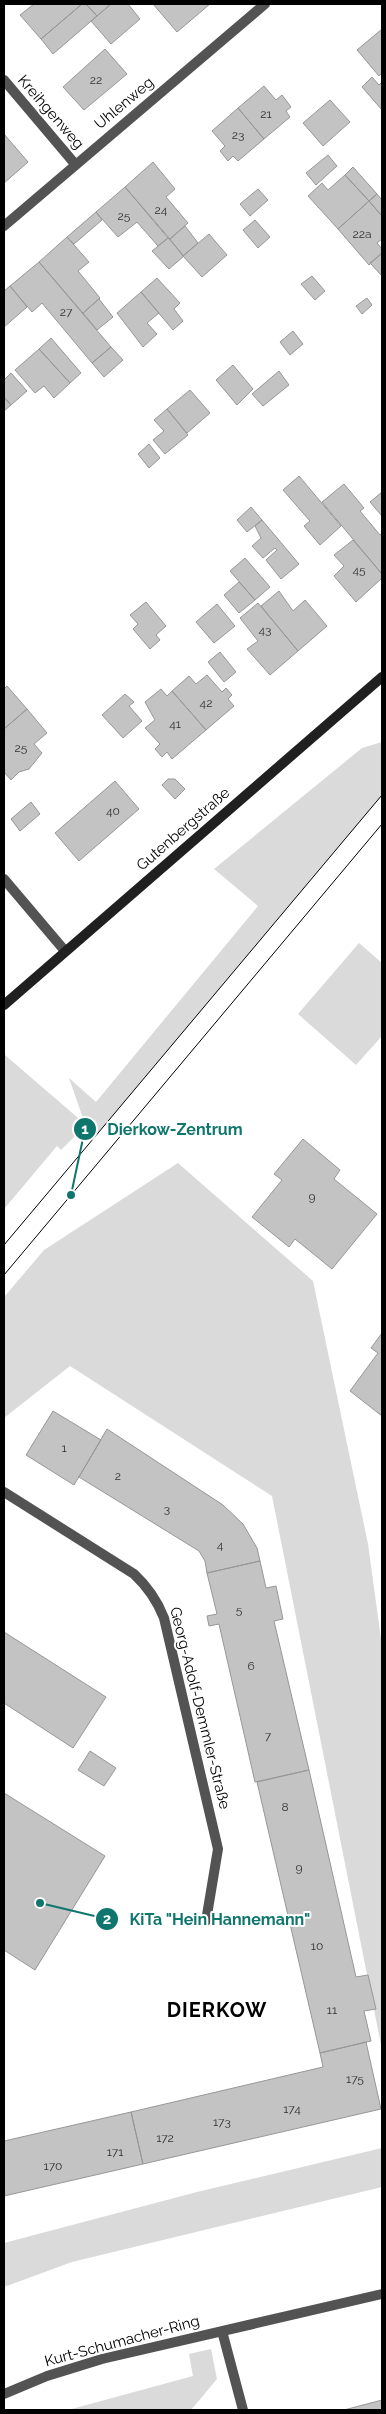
<svg xmlns="http://www.w3.org/2000/svg" width="386" height="2414" font-family="Raleway,sans-serif">
	<rect width="100%" height="100%" fill="#fff"/>
	<!-- green -->
	<path fill="#dadada" d="M382,742v53l-285,339 -11,-9 -25,25 -4,-4 -53,63v-153l1,-1 80,69 -16,-46 27,24 162,-196 -44,-37 148,-121z
		M359,943l23,20v73l-26,29 -58,-51z
		M178,1163l135,118 55,263 14,102v404l-110,-554 -202,-130 -66,52v-121l40,-47z
		M382,2148v39l-310,75 -68,25v-44l193,-51z
		M211,2349l6,30 -26,31h-123l125,-34 -4,-22z"/>
	<!-- building -->
	<path fill="#c3c3c3" stroke="#979797" d="M34,4h48l-41,35 -21,-24z
		M82,4h4l11,12 -44,38 -12,-15z
		M86,4h25l-14,12z
		M111,4h17l12,15 -29,25 -20,-23z
		M153,4h57l-33,28z
		M382,29v44l-3,3 -22,-26z
		M105,49l22,25 -43,36 -21,-23z
		M372,77l7,8 3,-3v28l-20,-23z
		M264,86l12,14 6,-5 9,12 -5,4 4,6 -26,22 -26,-31z
		M330,100l20,22 -27,24 -20,-23z
		M238,108l26,31 -26,22 -5,-5 -5,5 -8,-10 5,-5 -13,-15z
		M4,134l24,28 -24,21z
		M328,155l9,11 -21,19 -10,-12z
		M153,162l22,27 -9,8 22,26 -18,16 -45,-52z
		M353,167l24,27 -8,7 -24,-26z
		M345,175l24,26 -31,28 -30,-33 14,-13 6,7z
		M125,187l43,51 -10,8 -21,-24 -19,15 -22,-25z
		M258,189l10,11 -18,16 -10,-12z
		M377,194l5,6v16l-13,-15z
		M369,201l13,15v23l-5,4 5,6v4l-13,12 -31,-36z
		M96,212l6,8 -28,24 -7,-7z
		M255,220l15,17 -12,11 -15,-18z
		M185,226l13,17 -15,13 -13,-17z
		M209,234l18,21 -25,22 -19,-21z
		M67,237l22,25 -11,9 22,27 -17,15 -44,-51z
		M168,238l16,18 -15,13 -17,-18z
		M382,253v23l-12,-13z
		M39,262l72,85 -19,16 -50,-60 -10,9 -22,-26z
		M312,276l13,15 -10,9 -14,-16z
		M157,278l23,25 -6,6 9,12 -10,9 -32,-38z
		M10,286l17,21 -23,20v-36z
		M141,292l18,21 -12,10 10,11 -14,13 -26,-34z
		M367,298l5,7 -10,9 -6,-8z
		M99,299l14,18 -16,13 -14,-17z
		M293,331l10,13 -13,11 -10,-13z
		M51,338l30,35 -11,10 -31,-34z
		M111,347l12,13 -19,17 -12,-14z
		M39,349l31,34 -16,15 -10,-12 -9,7 -20,-23z
		M233,365l20,24 -16,16 -21,-25z
		M279,371l10,14 -26,21 -11,-12z
		M11,373l16,18 -16,14 -7,-8v-17z
		M190,390l20,23 -23,20 -20,-24z
		M4,397l7,8 -7,6z
		M167,409l21,26 -23,19 -12,-14 11,-9 -10,-11z
		M149,444l11,14 -11,10 -11,-14z
		M299,476l42,50 -21,19 -16,-19 6,-5 -27,-31z
		M344,484l20,24 -4,3 20,24 2,-1v40l-60,-72z
		M382,492v24l-12,-14z
		M251,507l11,13 -15,12 -10,-12z
		M262,520l37,44 -18,15 -15,-19 11,-10 -2,-2 -12,10 -11,-12 9,-8 -6,-12z
		M353,540l29,34v4l-26,24 -22,-26 10,-10 -10,-11z
		M245,558l25,29 -15,13 -25,-29z
		M239,582l16,18 -16,13 -15,-18z
		M279,591l14,20 12,-11 22,26 -29,25 -37,-45z
		M146,602l20,24 -10,9 4,5 -10,9 -17,-20 5,-5 -8,-9z
		M258,603l40,48 -28,24 -23,-26 11,-8 -18,-23z
		M217,604l18,22 -21,17 -18,-21z
		M220,652l16,20 -12,10 -16,-20z
		M207,675l15,17 4,-4 6,7 -4,4 6,7 -28,24 -34,-39 17,-15 7,8z
		M7,686l20,23 -23,20v-40z
		M161,689l6,7 5,-5 34,39 -34,29 -5,-7 -5,5 -7,-8 5,-5 -15,-16 10,-8 -10,-18z
		M125,694l9,8 -5,4 13,15 -19,17 -21,-23z
		M27,709l20,24 -13,11 8,9 -13,16 -10,3 -8,8 -7,-8v-43z
		M168,779h7l10,10 -10,10 -13,-14z
		M115,781l24,28 -60,52 -24,-28z
		M31,802l9,12 -20,17 -9,-12z
		M303,1139l37,31 -6,9 43,35 -45,55 -37,-30 -6,8 -37,-30 30,-37 -8,-6z
		M382,1333v83l-32,-25 28,-38 -7,-5z
		M53,1411l48,29 -27,45 -48,-30z
		M107,1429l116,76 20,19 14,24 3,13 -53,12 -2,-12 -6,-10 -120,-74z
		M260,1561l6,27 10,-2 7,33 -9,2 35,149 -54,12 -36,-158 -10,2 -2,-10 10,-2 -10,-41z
		M4,1632l102,65 -33,51 -69,-45z
		M90,1751l26,17 -12,18 -26,-16z
		M309,1770l47,207 12,-2 8,34 -12,2 7,30 -51,12 -63,-271z
		M4,1793l101,63 -70,114 -31,-20z
		M366,2042l15,67 -238,55 -12,-52 192,-45 -3,-14z
		M131,2112l12,52 -139,32v-55z
		M382,2400v10h-38z"/>
	<g fill="none" stroke-linecap="round" stroke-linejoin="round">
		<!-- street -->
		<path stroke="#535353" stroke-width="10" d="M4,80l71,84
			M4,226l261,-222
			M4,879l61,72
			M4,1492l130,82c14,13 23,26 30,44l54,231 -12,72
			M222,2331l21,79
			M4,2394l43,-18 55,-17 280,-65"/>
		<!-- secondary -->
		<path stroke="#202020" stroke-width="10" d="M4,1005l378,-328"/>
		<!-- tram -->
		<path stroke="#000" stroke-width="1" d="M4,1245l378,-450
			M4,1275l378,-451"/>
	</g>
	<g text-anchor="middle" stroke-width="4" stroke-linejoin="round" paint-order="stroke">
		<!-- number labels -->
		<g font-size="12" fill="#313131">
			<text x="96" y="84">22</text>
			<text x="266" y="118">21</text>
			<text x="238" y="139">23</text>
			<text x="161" y="214">24</text>
			<text x="124" y="220">25</text>
			<text x="362" y="238">22a</text>
			<text x="66" y="316">27</text>
			<text x="359" y="574">45</text>
			<text x="265" y="634">43</text>
			<text x="206" y="707">42</text>
			<text x="175" y="728">41</text>
			<text x="21" y="752">25</text>
			<text x="113" y="815">40</text>
			<text x="312" y="1201">9</text>
			<text x="64" y="1452">1</text>
			<text x="118" y="1480">2</text>
			<text x="167" y="1513">3</text>
			<text x="220" y="1549">4</text>
			<text x="239" y="1614">5</text>
			<text x="251" y="1670">6</text>
			<text x="268" y="1740">7</text>
			<text x="285" y="1811">8</text>
			<text x="299" y="1872">9</text>
			<text x="317" y="1950">10</text>
			<text x="332" y="2014">11</text>
			<text x="355" y="2083">175</text>
			<text x="292" y="2113">174</text>
			<text x="222" y="2126">173</text>
			<text x="165" y="2142">172</text>
			<text x="115" y="2156">171</text>
			<text x="53" y="2170">170</text>
		</g>
		<!-- street labels -->
		<g font-size="15" fill="#000" stroke="#fff">
			<text transform="translate(124 103) rotate(-40)" y="5">Uhlenweg</text>
			<text transform="translate(51 112) rotate(49)" y="5">Kreihgenweg</text>
			<text transform="translate(183 829) rotate(-41)" y="5">Gutenbergstraße</text>
			<text transform="translate(200 1708) rotate(76)" y="5">Georg-Adolf-Demmler-Straße</text>
			<text transform="translate(122 2341) rotate(-15)" y="5">Kurt-Schumacher-Ring</text>
		</g>
		<!-- district labels -->
		<g font-size="20" font-weight="bold" letter-spacing="1" fill="#000" stroke="#fff">
			<text x="217" y="2017">DIERKOW</text>
		</g>
	</g>
	<!-- callouts -->
	<path fill="none" stroke="#0f766e" stroke-width="2" d="M71 1195L85 1129M40 1903L107 1919"/>
	<g fill="#0f766e" stroke="#fff" stroke-width="2">
		<circle cx="71" cy="1195" r="5"/>
		<circle cx="40" cy="1903" r="5"/>
		<circle cx="85" cy="1129" r="12"/>
		<circle cx="107" cy="1919" r="12"/>
	</g>
	<g font-size="15" text-anchor="middle" font-weight="bold" fill="#fff">
		<text x="85" y="1134">1</text>
		<text x="107" y="1924">2</text>
	</g>
	<g font-size="16" text-anchor="middle" font-weight="bold" fill="#0f766e" stroke="#fff" stroke-width="4" stroke-linejoin="round" paint-order="stroke">
		<text x="175" y="1135">Dierkow-Zentrum</text>
		<text x="220" y="1925">KiTa "Hein Hannemann"</text>
	</g>
	<!-- border -->
	<rect width="386" height="2414" fill="none" stroke="#000000" stroke-width="10"/>
</svg>
